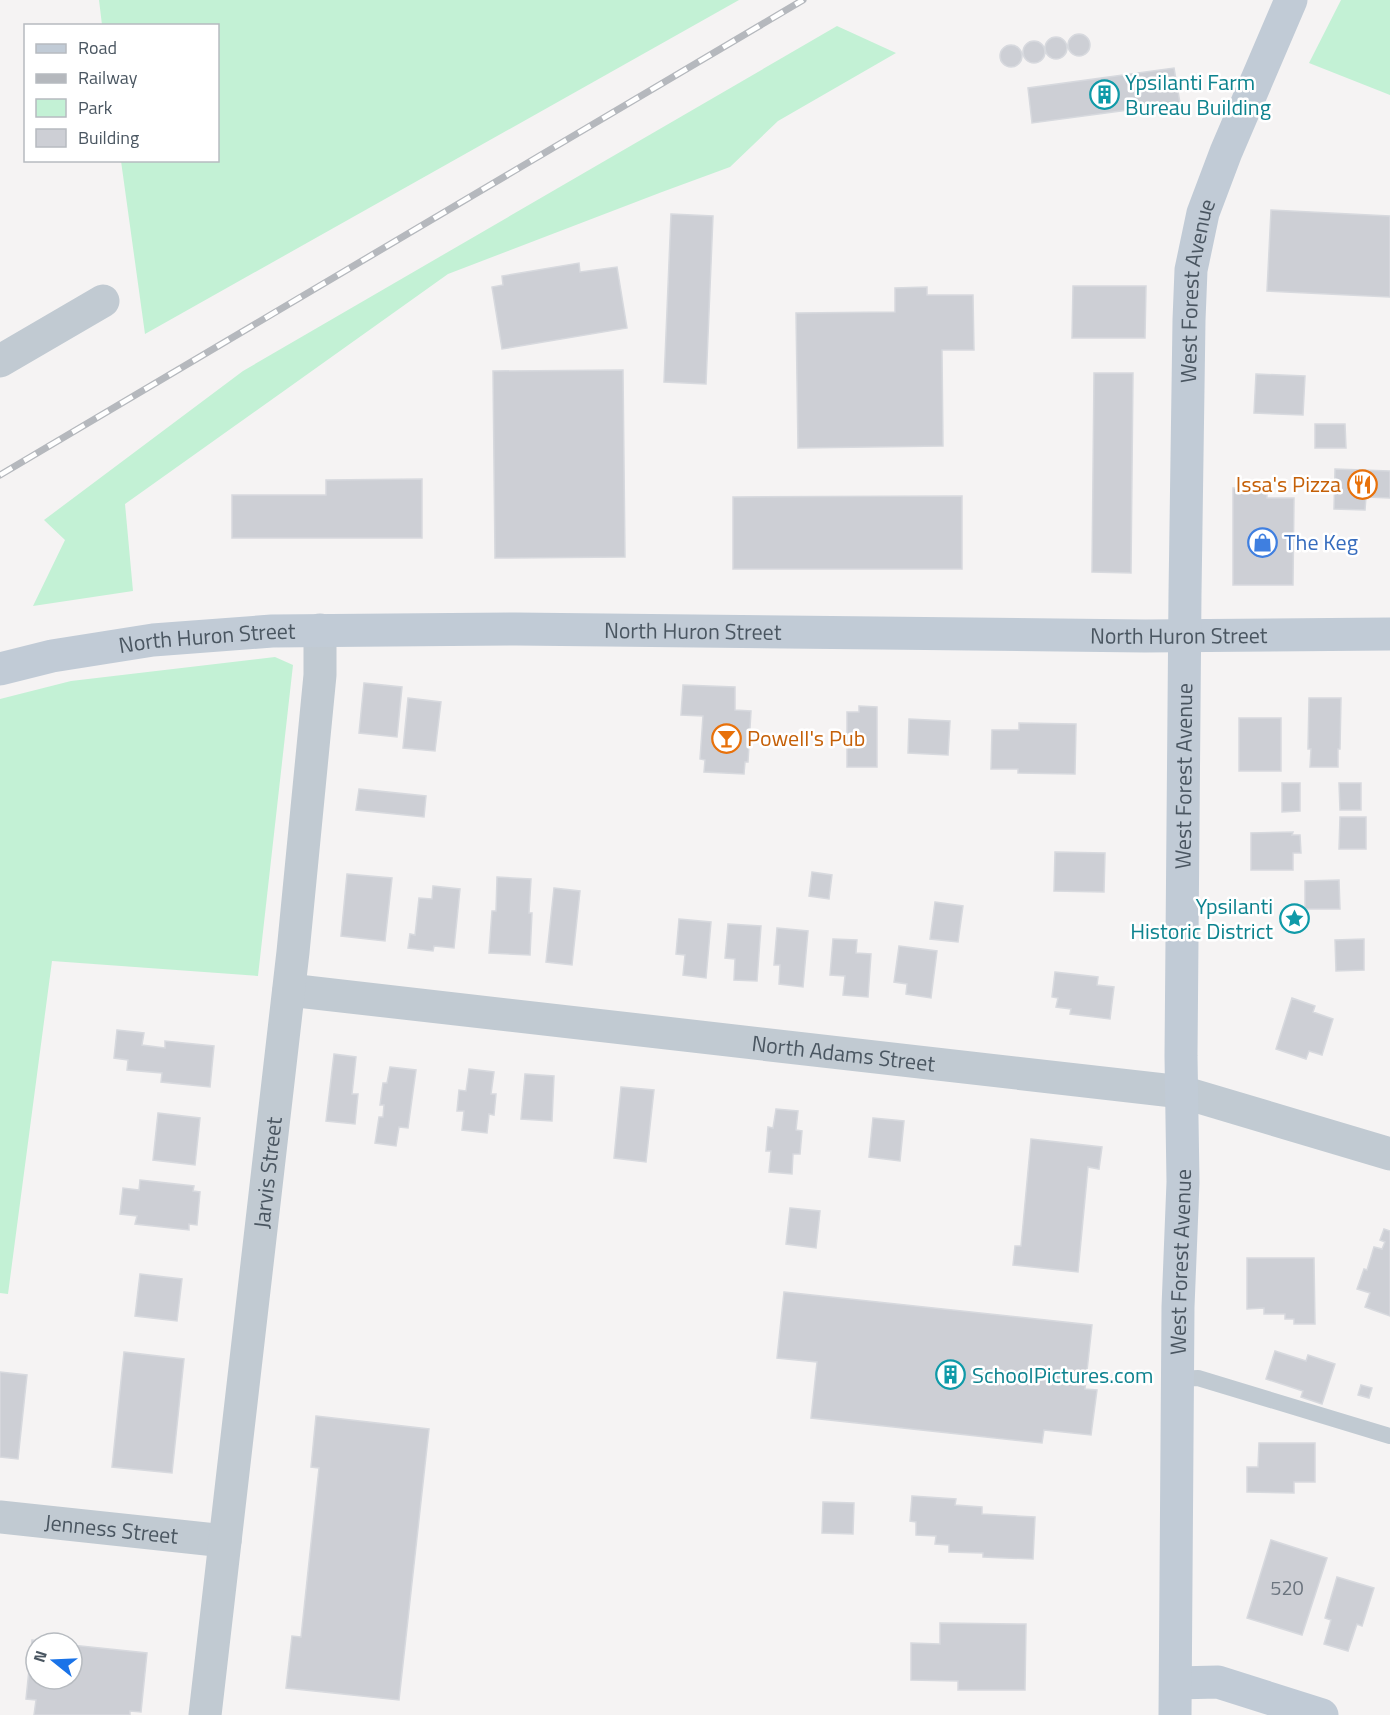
<svg xmlns="http://www.w3.org/2000/svg" width="1390" height="1715" font-family="'Titillium Web',sans-serif">
	<rect width="100%" height="100%" fill="#f5f3f3"/>
	<!-- green -->
	<path fill="#c3f1d5" d="M99,0h640l-594,334 -24,-173 97,-1v-134l-116,-1z
		M1341,0h49v95l-81,-32z
		M837,26l59,27 -118,68 -48,46 -68,25 -214,82 -323,230 8,87 -100,15 32,-66 -21,-20 199,-149z
		M275,657l18,8 -35,311 -206,-15 -44,333 -8,-1v-594l71,-18z"/>
	<!-- building -->
	<path fill="#cdcfd5" stroke="#d7d9de" stroke-width="1.5" d="M1068 45a11 11 0 1 1 22 0a11 11 0 1 1-22 0Z
		M1045 48a11 11 0 1 1 22 0a11 11 0 1 1-22 0Z
		M1023 52a11 11 0 1 1 22 0a11 11 0 1 1-22 0Z
		M1000 56a11 11 0 1 1 22 0a11 11 0 1 1-22 0Z
		M1174,68l6,35 -148,20 -4,-35z
		M1271,210l119,6v81l-123,-6z
		M671,214l42,2 -7,168 -42,-2z
		M579,263l1,9 37,-5 10,61 -125,21 -10,-62 11,-2 -1,-9z
		M1073,286h73l-1,52h-73z
		M927,287v8h46l1,55h-32l1,96 -145,2 -2,-135 99,-1v-24z
		M623,370l2,187 -130,1 -2,-187z
		M1094,373h39l-2,200 -39,-1z
		M1256,374l49,2 -2,39 -49,-2z
		M1315,424h30l1,24h-31z
		M1335,469l55,2v27l-24,-1 -1,13 -31,-1z
		M422,479v59h-190v-43h94v-15z
		M1233,488l34,1v9h27l-1,87h-60z
		M962,496v73h-229v-72z
		M364,683l38,4 -5,50 -38,-4z
		M683,685l52,2v23l16,1 -3,51h-3l-1,12 -40,-2 1,-12 -5,-1 3,-43 -22,-1z
		M408,698l33,4 -6,49 -32,-3z
		M1309,698h32l-1,51h-2v18h-28l1,-18h-3z
		M859,706l18,1v60h-30v-55h12z
		M1239,718h42v53h-42z
		M909,719l41,2 -2,34 -40,-2z
		M1019,723l57,1 -1,50 -57,-1v-4h-27l1,-39h27z
		M1282,783h18v28l-18,1z
		M1339,783h22v27h-21z
		M359,789l67,7 -2,21 -68,-7z
		M1340,817h26v32h-27z
		M1293,832l-1,3h8l1,18h-8v17h-42v-37z
		M1055,852l50,1 -1,39 -50,-1z
		M812,872l20,3 -3,24 -20,-3z
		M347,874l45,4 -7,63 -44,-5z
		M497,877l34,2 -2,34h3l-2,42 -41,-2 3,-42h4z
		M1339,880l1,29h-35v-28z
		M433,886l27,3 -6,59 -20,-2 -1,5 -25,-3 2,-14 5,1 4,-37 13,1z
		M554,888l26,3 -8,74 -26,-3z
		M935,902l28,4 -5,36 -28,-3z
		M679,919l32,3 -5,56 -23,-3 2,-20 -9,-1z
		M728,924l33,2 -4,55 -23,-1 1,-21 -10,-1z
		M777,928l31,3 -5,56 -24,-3 1,-19h-6z
		M833,939l24,1 -1,13 15,1 -3,43 -25,-2 2,-19 -15,-1z
		M1364,939v31l-28,1 -1,-31z
		M899,946l38,5 -6,47 -25,-4 1,-10 -13,-2z
		M1055,972l43,5 -1,8 17,2 -4,32 -40,-5 1,-5 -15,-2 2,-9 -6,-1z
		M1292,998l23,8 -2,6 20,7 -11,36 -13,-4 -3,8 -30,-10z
		M117,1030l27,3 -2,12 23,3v-7l49,5 -4,41 -49,-5 1,-9 -35,-3 1,-10 -14,-2z
		M334,1054l22,3 -4,37h6l-3,30 -29,-3z
		M390,1067l26,3 -8,58 -9,-1 -3,19 -21,-3 4,-26h4l1,-12h-4l3,-22h4z
		M469,1069l25,3 -3,22h5l-2,21 -5,-1 -2,19 -25,-3 2,-19h-7l2,-21 7,1z
		M525,1074l29,2 -2,45 -31,-2z
		M621,1087l33,3 -8,72 -32,-4z
		M776,1109l22,2 -2,19 6,1 -2,23h-7l-1,20 -23,-2 2,-21h-5l2,-24 5,1z
		M158,1113l42,5 -5,47 -42,-5z
		M873,1118l31,3 -4,40 -31,-4z
		M1031,1139l71,8 -3,22 -11,-2 -10,105 -65,-7 2,-19h6z
		M140,1180l54,6 -1,5 7,1 -3,33 -8,-1v6l-54,-6 2,-8 -17,-2 3,-26 16,2z
		M790,1208l30,3 -4,37 -30,-4z
		M1384,1229l6,2v85l-25,-9 5,-14 -13,-4 7,-20 3,1 7,-23 8,2 3,-7 -5,-2z
		M1247,1258h67l1,66h-21v-5h-9v-5h-21v-6l-17,1z
		M140,1274l42,5 -5,42 -42,-5z
		M784,1292l308,33 -7,64 12,1 -6,45 -47,-5 -2,13 -231,-25 6,-56 -40,-4z
		M1275,1351l31,10 2,-6 27,9 -13,40 -21,-7 2,-6 -37,-12z
		M124,1352l60,7 -12,114 -60,-6z
		M0,1372l27,3 -9,84 -18,-2z
		M1361,1385l11,3 -3,10 -11,-3z
		M316,1416l113,13 -30,271 -113,-12 6,-52 9,1 18,-169 -8,-1z
		M1259,1443h56v39h-21v11l-47,-1v-25h11z
		M912,1496l44,3 -1,6 27,2v7l53,3 -2,42 -50,-2v-4l-34,-1v-7l-14,-1 1,-8 -20,-1v-13l-6,-1z
		M823,1502l31,1 -1,31 -31,-1z
		M1271,1540l56,18 -25,77 -55,-17z
		M1337,1577l37,11 -12,38 -5,-2 -9,27 -24,-7 7,-24 -6,-2z
		M940,1623l86,1 -1,66h-67v-9l-47,-1v-37l29,1z
		M32,1640l24,3h-20v36h36v-34l75,8 -6,59 -11,-1v4h-96l2,-15 -10,-1z"/>
	<g fill="none" stroke-linecap="round" stroke-linejoin="round">
		<!-- service -->
		<path stroke="#c1cad2" stroke-width="16" d="M1178,1379l20,-1 192,58"/>
		<!-- minor -->
		<g stroke="#c1cad2" stroke-width="33">
			<path d="M0,361l103,-60"/>
			<path id="s1" d="M289,990l893,102"/>
			<path id="s2" d="M0,1517l225,24"/>
			<path id="s3" d="M205,1715l88,-763 27,-277v-45"/>
		</g>
		<!-- tertiary -->
		<path stroke="#c1cad2" stroke-width="33" d="M1182,1092l208,62"/>
		<!-- secondary -->
		<g stroke="#c1cbd6" stroke-width="33">
			<path id="s4" d="M0,669l52,-13 101,-16 119,-9 244,-2 629,7 245,-2"/>
			<path d="M1176,1683l42,-1 104,33"/>
			<path id="s5" d="M1175,1715l3,-408 5,-125 -2,-126 4,-462 4,-274 2,-50 12,-57 23,-61 65,-152"/>
		</g>
		<defs>
			<path id="rail" d="M0,475l803,-475"/>
		</defs>
		<!-- rail casing -->
		<use href="#rail" stroke="#b5b8bd" stroke-width="7"/>
		<!-- rail -->
		<use href="#rail" stroke="#fff" stroke-width="4.5" stroke-dasharray="14" stroke-linecap="butt"/>
	</g>
	<!-- icons -->
	<defs>
		<symbol id="building-ring" viewBox="-11 -11 22 22"><circle r="9.5" fill="#fff" stroke="#0f9aa8" stroke-width="1.5"/><path d="M-4-6H4V6H1V3H-1V6H-4ZM-2.5-4.3h1.7v1.8h-1.7ZM.8-4.3h1.7v1.8H.8ZM-2.5-1h1.7V.8h-1.7ZM.8-1h1.7V.8H.8Z" fill="#0f9aa8"/></symbol>
		<symbol id="restaurant-ring" viewBox="-11 -11 22 22"><circle r="9.5" fill="#fff" stroke="#e8710a" stroke-width="1.5"/><path d="M-5-6h1v4h1v-4h1v4h1v-4h1v5L-1.5 .5V6h-2V.5L-5-1ZM5-6V6H3V1.5H1.5Q1.5-4 5-6Z" fill="#e8710a"/></symbol>
		<symbol id="shop-ring" viewBox="-11 -11 22 22"><circle r="9.5" fill="#fff" stroke="#3f7fe0" stroke-width="1.5"/><path d="M-5-2.5h2.3a2.7 3.5 0 0 1 5.4 0H5L5.5 6h-11ZM-1.5-2.5h3a1.5 2.3 0 0 0-3 0Z" fill="#3f7fe0"/></symbol>
		<symbol id="bar-ring" viewBox="-11 -11 22 22"><circle r="9.5" fill="#fff" stroke="#e8710a" stroke-width="1.5"/><path d="M-6-5H6L.8 .8V4.5H3.5V6h-7V4.5H-.8V.8Z" fill="#e8710a"/></symbol>
		<symbol id="sight-ring" viewBox="-11 -11 22 22"><circle r="9.5" fill="#fff" stroke="#0f9aa8" stroke-width="1.5"/><path d="M0-6L1.8-2.2L6-1.7L2.9 1.2L3.7 5.4L0 3.3L-3.7 5.4L-2.9 1.2L-6-1.7L-1.8-2.2Z" fill="#0f9aa8"/></symbol>
	</defs>
	<g fill-rule="evenodd">
		<use href="#building-ring" x="1088" y="78" width="33" height="33"/>
		<use href="#restaurant-ring" x="1346" y="468" width="33" height="33"/>
		<use href="#shop-ring" x="1246" y="526" width="33" height="33"/>
		<use href="#bar-ring" x="710" y="722" width="33" height="33"/>
		<use href="#sight-ring" x="1278" y="902" width="33" height="33"/>
		<use href="#building-ring" x="934" y="1358" width="33" height="33"/>
	</g>
	<g text-anchor="middle" stroke-width="5" stroke-linejoin="round" paint-order="stroke">
		<!-- number labels -->
		<g font-size="20" fill="#6b747e">
			<text x="1287" y="1595">520</text>
		</g>
		<!-- culture labels -->
		<g font-size="22" fill="#0d838f" stroke="#fff" text-anchor="start">
			<text x="1125" y="90">Ypsilanti Farm<tspan x="1125" dy="25">Bureau Building</tspan></text>
			<text x="1273" y="914" text-anchor="end">Ypsilanti<tspan x="1273" dy="25">Historic District</tspan></text>
			<text x="972" y="1383">SchoolPictures.com</text>
		</g>
		<!-- street labels -->
		<g font-size="22" fill="#4a5661" stroke="#fff">
			<text dy="8" stroke="none"><textPath href="#s5" startOffset="1425">West Forest Avenue</textPath></text>
			<text dy="8" stroke="none"><textPath href="#s4" startOffset="696">North Huron Street</textPath></text>
			<text dy="8" stroke="none"><textPath href="#s4" startOffset="1182">North Huron Street</textPath></text>
			<text dy="8" stroke="none"><textPath href="#s4" startOffset="210">North Huron Street</textPath></text>
			<text dy="8" stroke="none"><textPath href="#s5" startOffset="939">West Forest Avenue</textPath></text>
			<text dy="8" stroke="none"><textPath href="#s1" startOffset="558">North Adams Street</textPath></text>
			<text dy="8" stroke="none"><textPath href="#s3" startOffset="546">Jarvis Street</textPath></text>
			<text dy="8" stroke="none"><textPath href="#s5" startOffset="453">West Forest Avenue</textPath></text>
			<text dy="8" stroke="none"><textPath href="#s2" startOffset="112">Jenness Street</textPath></text>
		</g>
		<!-- food labels -->
		<g font-size="22" fill="#c56008" stroke="#fff" text-anchor="end">
			<text x="1341" y="492">Issa's Pizza</text>
			<text x="747" y="746" text-anchor="start">Powell's Pub</text>
		</g>
		<!-- shop labels -->
		<g font-size="22" fill="#366cbe" stroke="#fff" text-anchor="start">
			<text x="1284" y="550">The Keg</text>
		</g>
	</g>
	<!-- legend -->
	<rect x="24" y="24" width="195" height="138" fill="#ffffff" stroke="#b7bbc0" stroke-width="1.5"/>
	<rect x="36" y="44" width="30" height="9" fill="#c1cbd6" stroke="#b7bbc0" stroke-width="1.5"/>
	<text x="78" y="54" font-size="18" fill="#4a5661">Road</text>
	<rect x="36" y="74" width="30" height="9" fill="#b5b8bd" stroke="#b7bbc0" stroke-width="1.5"/>
	<text x="78" y="84" font-size="18" fill="#4a5661">Railway</text>
	<rect x="36" y="99" width="30" height="18" fill="#c3f1d5" stroke="#b7bbc0" stroke-width="1.5"/>
	<text x="78" y="114" font-size="18" fill="#4a5661">Park</text>
	<rect x="36" y="129" width="30" height="18" fill="#cdcfd5" stroke="#b7bbc0" stroke-width="1.5"/>
	<text x="78" y="144" font-size="18" fill="#4a5661">Building</text>
	<!-- north arrow -->
	<g transform="translate(54 1661) rotate(288)"><circle r="28" fill="#ffffff" stroke="#b7bbc0" stroke-width="1.5"/>
	<path d="M0-4.5L10 22L0 15L-10 22Z" fill="#1a73e8"/>
	<text y="-9" font-size="16" font-weight="bold" text-anchor="middle" fill="#4a5661">N</text>
	</g>
</svg>
